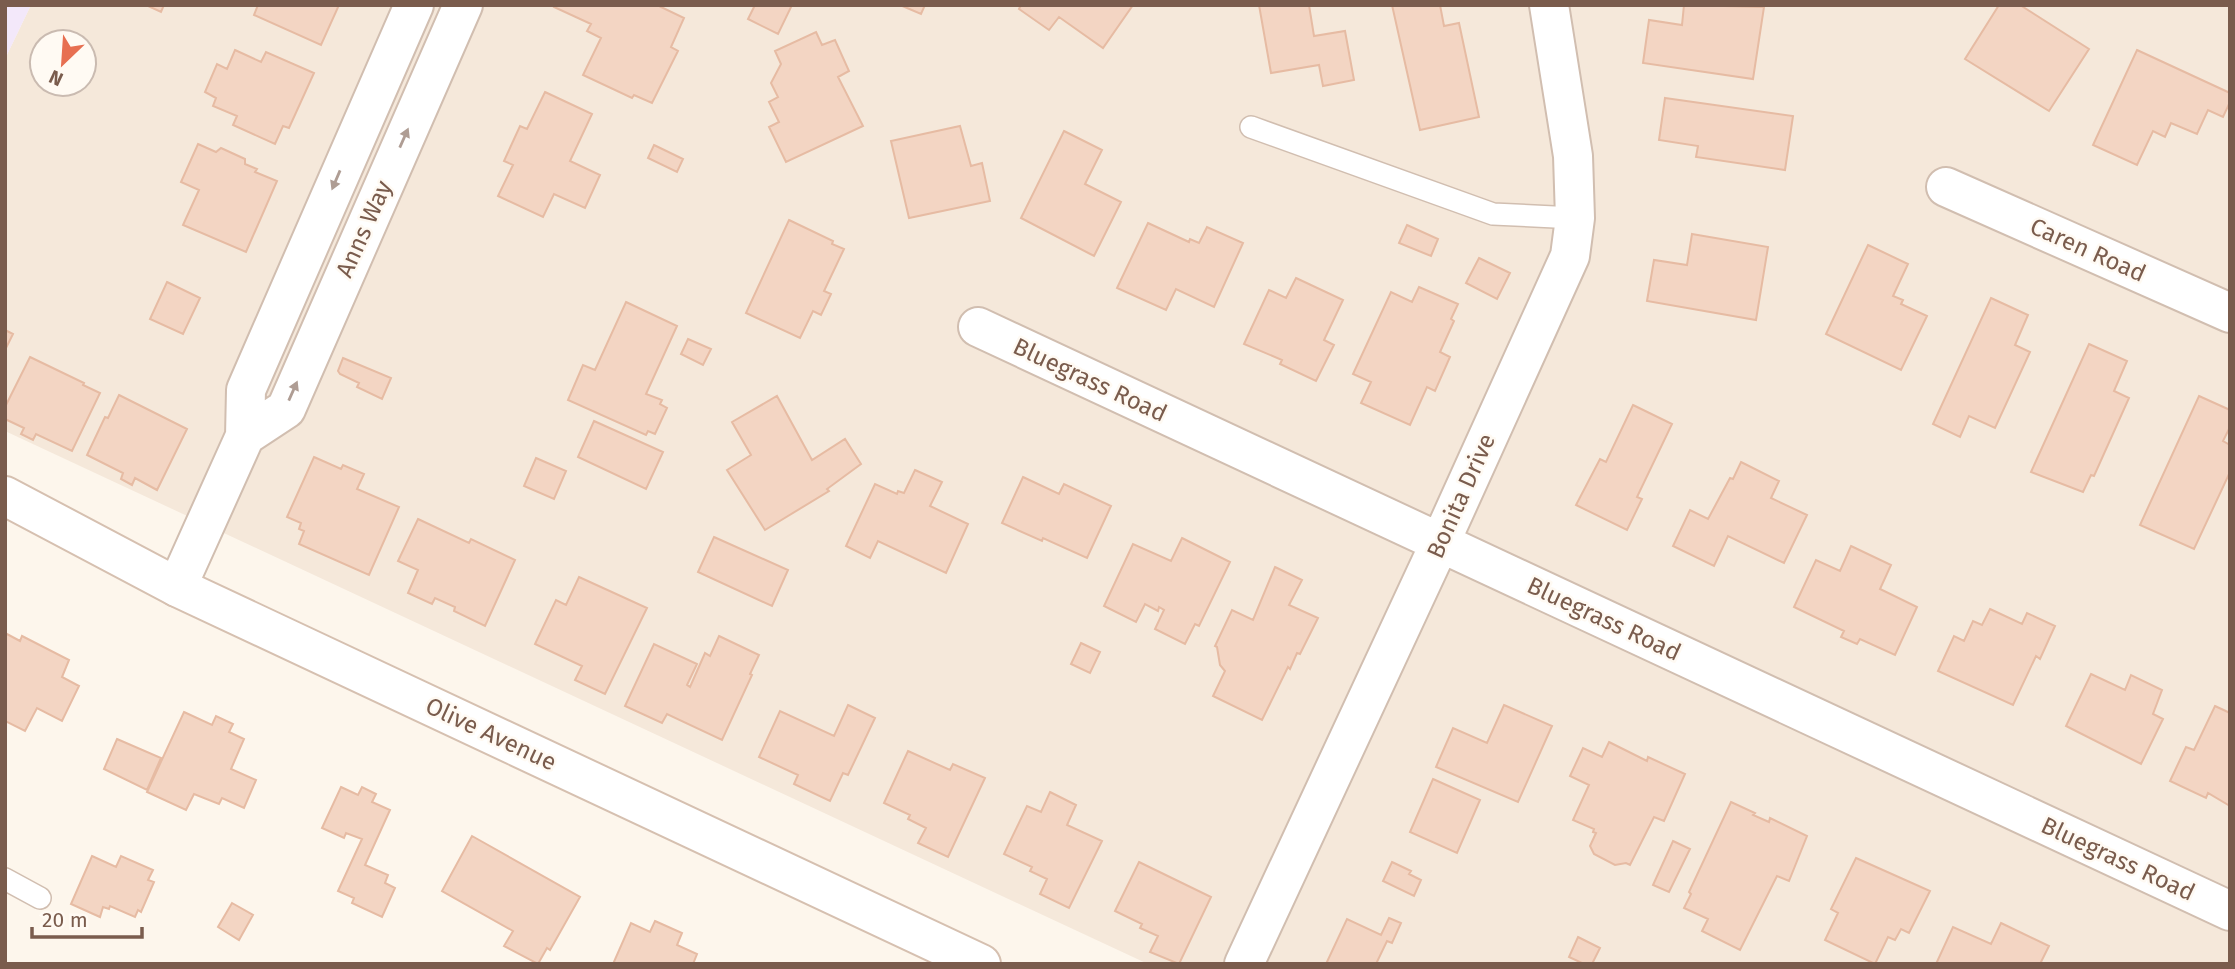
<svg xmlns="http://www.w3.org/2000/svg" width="2235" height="969" font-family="'Fira Sans',sans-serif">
	<rect width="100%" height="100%" fill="#fdf6ec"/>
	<!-- residential -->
	<path fill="#f5e8da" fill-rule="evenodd" d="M31,5h2199v959h-1082l-1143,-533v-372zM42,42h42v42h-42z"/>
	<!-- education -->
	<path fill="#f3e8fa" d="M5,5h26l-26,54z"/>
	<!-- building -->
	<path fill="#f3d5c3" stroke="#e6bba3" stroke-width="2" d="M146,5h18l-3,7z
		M258,5h81l-18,40 -67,-30z
		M555,5h102l27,13 -13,29 7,4 -26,52 -18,-8 -2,3 -49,-23 18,-37 -14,-7 4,-7 -37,-17z
		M755,5h37l-14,29 -30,-15z
		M900,5h25l-4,9z
		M1021,5h112l-30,43 -44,-31 -10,13 -30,-21z
		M1259,5h50l5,31 31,-5 9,49 -31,6 -4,-21 -48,8z
		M1392,5h48l4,21 15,-3 20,94 -59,13z
		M1684,5l80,2 -11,72 -110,-16 6,-43 33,5z
		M1999,5h21l69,44 -40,62 -84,-52z
		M816,32l6,13 13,-5 14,31 -11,6 25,49 -77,36 -17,-35 10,-5 -10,-20 9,-5 -7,-14 10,-19 -6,-13z
		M235,50l26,12 5,-10 48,21 -25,55 -6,-2 -8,18 -42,-19 4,-9 -24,-10 3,-8 -11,-6 12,-28 10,5z
		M2137,50l93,43v9l-7,15 -15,-7 -11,24 -26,-11 -6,14 -12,-6 -16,34 -44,-20z
		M545,92l47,22 -22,47 30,14 -15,33 -31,-14 -11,23 -45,-21 15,-31 -9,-4 16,-35 7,3z
		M1665,98l128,18 -8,54 -89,-13 2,-11 -39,-6z
		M960,126l11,40 11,-3 8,38 -81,17 -18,-77z
		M1064,131l38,19 -17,34 36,18 -27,54 -73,-38z
		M198,144l18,8 5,-4 24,11v5l12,5 -2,3 22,9 -31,71 -63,-27 16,-35 -18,-8z
		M654,145l29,14 -6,13 -29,-14z
		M789,220l44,21 -1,3 12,5 -20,42 7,3 -10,21 -8,-4 -13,27 -54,-25z
		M1148,223l41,19 1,-3 9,4 8,-16 36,16 -29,64 -38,-18 -10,21 -49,-22z
		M1407,225l31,14 -7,17 -32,-13z
		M1692,234l76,13 -12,73 -109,-19 7,-41 33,5z
		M1868,245l40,19 -15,32 10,4 -2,4 26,12 -26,54 -75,-36z
		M1479,258l31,15 -13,26 -31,-16z
		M1296,278l47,22 -19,40 10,5 -18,36 -36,-17 2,-4 -38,-16 25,-54 17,8z
		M167,282l33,16 -17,36 -33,-15z
		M1419,287l39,17 -7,15 3,2 -14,31 10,5 -15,34 -8,-4 -17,38 -49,-22 10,-21 -18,-8 38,-82 21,10z
		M1991,298l37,17 -13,30 15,7 -35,76 -26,-12 -9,21 -27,-13z
		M626,302l51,24 -31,68 16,6 -2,4 7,4 -12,26 -7,-3 -2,4 -78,-35 15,-35 12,5z
		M5,330l8,4 -8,16z
		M688,339l23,10 -8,16 -22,-11z
		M2089,344l38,17 -13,30 15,7 -35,78 -3,-1 -8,17 -52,-20z
		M30,357l54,26 -1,2 17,8 -28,58 -36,-17 -3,6 -12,-6 3,-6 -19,-9v-12z
		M343,358l48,20 -9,21 -25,-12 2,-4 -19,-9 -2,-3z
		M119,395l68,34 -30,61 -22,-12 -3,7 -11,-6 2,-6 -36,-18 18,-38 3,1z
		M777,396l35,64 33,-21 16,25 -34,25 2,2 -64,39 -38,-60 24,-15 -19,-33z
		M2199,396l31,14v17l-7,14 7,4v27l-36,77 -54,-24z
		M1633,405l39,19 -35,73 5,2 -15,31 -51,-25 24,-46 6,3z
		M594,421l69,31 -17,37 -68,-32z
		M314,457l27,12 2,-4 21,9 -7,15 42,18 -30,68 -70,-31 5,-13 -5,-2 2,-6 -14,-6z
		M536,458l30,13 -12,28 -30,-13z
		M1741,462l38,19 -8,17 36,17 -23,48 -56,-27 -14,30 -41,-20 17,-36 18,9 22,-41 3,1z
		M915,470l27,12 -12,24 38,18 -22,49 -68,-32 -8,17 -24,-12 29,-62 22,10 1,-3 6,2z
		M1023,477l36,17 5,-10 47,22 -24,52 -44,-20 -1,3 -40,-18z
		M418,519l51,24 2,-4 44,21 -30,66 -31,-15 1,-4 -20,-9 -3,6 -24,-11 10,-23 -20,-9z
		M714,537l74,33 -16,36 -74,-34z
		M1182,538l48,24 -31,64 -4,-2 -10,20 -30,-15 9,-19 -5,-3 -1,4 -13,-7 -9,18 -32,-16 29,-62 38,17z
		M1851,546l40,19 -11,24 37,18 -22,48 -35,-16 -3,5 -16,-7 3,-6 -50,-24 22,-47 24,11z
		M1275,567l27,13 -13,25 29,13 -18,36 -3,-1 -7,16 -2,-2 -26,53 -49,-24 12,-25 -5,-6 -3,-18 -2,-1 17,-36 21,10z
		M579,577l68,31 -42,86 -30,-14 7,-14 -47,-22 21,-44 10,5z
		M1990,609l32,15 5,-11 28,13 -15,33 -4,-3 -23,49 -75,-34 16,-35 10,5 9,-20 9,4z
		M5,633l15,8 2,-5 47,24 -7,17 17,9 -17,35 -25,-13 -12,23 -20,-10z
		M719,636l40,19 -9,19 2,1 -30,65 -55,-26 -5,9 -37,-17 29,-62 43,20 -10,21 3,2 15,-34 5,3z
		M1081,643l19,9 -10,21 -19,-9z
		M2091,674l34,16 6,-15 31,15 -9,24 10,5 -22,45 -75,-38z
		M848,705l27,13 -27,57 -5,-2 -13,28 -36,-17 4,-9 -39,-18 21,-46 54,25z
		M1504,705l48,21 -34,76 -82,-35 17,-39 34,15z
		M2215,706l15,7v93l-22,-13 -2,5 -36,-17 16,-34 8,3z
		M184,712l28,13 4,-9 17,8 -4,8 15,7 -13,30 25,11 -12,28 -22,-10 -3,6 -25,-10 -8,16 -39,-18z
		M117,739l44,19 -14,32 -43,-21z
		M1609,742l38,19 1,-4 37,17 -21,47 -10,-4 -24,48 -4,-2 -11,2 -21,-11 -4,-8 6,-13 -3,-1 1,-3 -21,-9 16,-35 -19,-9 13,-28 19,9z
		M908,751l42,19 3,-6 32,14 -37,79 -30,-14 8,-15 -18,-9 2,-4 -26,-12z
		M1433,779l47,21 -23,53 -47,-21z
		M341,787l17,8 4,-8 14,7 -4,8 18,8 -25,55 23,10 -3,8 10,5 -13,29 -30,-14 2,-5 -16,-7 24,-52 -16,-6 -2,5 -22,-10z
		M1050,792l26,13 -9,20 35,16 -33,67 -29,-14 7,-15 -17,-8 2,-4 -28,-13 23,-48 14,6z
		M1731,802l24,11 -2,2 16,7 1,-4 37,18 -18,45 -12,-5 -37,74 -38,-19 6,-12 -24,-11 7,-14 -2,-2z
		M472,836l108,61 -30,53 -3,-2 -9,16 -34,-18 9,-15 -71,-40z
		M1673,841l17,8 -21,43 -16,-7z
		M92,856l24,11 5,-11 32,14 -5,10 6,2 -13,30 -3,-2 -3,7 -25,-11 -1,3 -6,-2 -3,10 -29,-13z
		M1856,858l74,33 -21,42 -8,-4 -6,11 -7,-3 -13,27 -50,-24 13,-27 -7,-4z
		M1139,862l72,35 -32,67 -29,-12 8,-16 -18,-8 2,-4 -27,-13z
		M1392,862l19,9 -2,3 12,6 -7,16 -31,-15z
		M232,903l21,12 -14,25 -21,-13z
		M1389,918l12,5 -9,20 -5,-2 -11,23h-50l21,-45 34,16z
		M655,921l27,12 -5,12 20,9 -4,10h-80l18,-41 19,9z
		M2001,923l48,23 -9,18h-104l17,-37 38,17z
		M1578,937l22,11 -8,16h-8l-15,-7z"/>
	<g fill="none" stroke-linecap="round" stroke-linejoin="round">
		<defs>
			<path id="service" d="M1251,127l242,87 82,4
				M5,879l35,19"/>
			<path id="minor" d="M1946,187l284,126
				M978,327l1252,584
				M1244,964l196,-421 130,-287 5,-38 -2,-62 -24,-151"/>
			<path id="tertiary" d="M245,436l41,-27 177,-404
				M177,587l68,-151 1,-46 168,-385"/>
			<path id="secondary" d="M5,496l172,91 804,377"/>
		</defs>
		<!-- service casing -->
		<use href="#service" stroke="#d1beb0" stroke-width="24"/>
		<!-- minor casing -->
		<use href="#minor" stroke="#d1beb0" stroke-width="42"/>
		<!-- tertiary casing -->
		<use href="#tertiary" stroke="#d1beb0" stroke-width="42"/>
		<!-- secondary casing -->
		<use href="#secondary" stroke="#d6c0b0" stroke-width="42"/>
		<!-- service -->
		<use href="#service" stroke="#fff" stroke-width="21"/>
		<!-- minor -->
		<use href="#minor" stroke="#fff" stroke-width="38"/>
		<!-- tertiary -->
		<use href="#tertiary" stroke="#fff" stroke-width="38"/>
		<!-- secondary -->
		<use href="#secondary" stroke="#fff" stroke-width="38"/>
	</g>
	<!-- one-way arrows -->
	<defs><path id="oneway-solid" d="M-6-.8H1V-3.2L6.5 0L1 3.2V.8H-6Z" transform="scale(1.75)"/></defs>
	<g fill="#af9d94">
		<use href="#oneway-solid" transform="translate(404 138) rotate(-66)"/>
		<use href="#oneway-solid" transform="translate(336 180) rotate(113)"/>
		<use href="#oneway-solid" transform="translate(293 391) rotate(-66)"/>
	</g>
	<g text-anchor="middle" stroke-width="5" stroke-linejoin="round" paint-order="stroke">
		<!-- street labels -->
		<g font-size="24" fill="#7a5c4d" stroke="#fffaf3">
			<text transform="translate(364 229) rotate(-66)" y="8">Anns Way</text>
			<text transform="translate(2088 250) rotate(24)" y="8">Caren Road</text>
			<text transform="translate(1090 380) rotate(25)" y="8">Bluegrass Road</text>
			<text transform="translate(1461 496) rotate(-66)" y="8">Bonita Drive</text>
			<text transform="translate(1604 619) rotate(25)" y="8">Bluegrass Road</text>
			<text transform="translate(491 734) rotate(25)" y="8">Olive Avenue</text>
			<text transform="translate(2118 859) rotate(25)" y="8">Bluegrass Road</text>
		</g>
	</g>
	<!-- border -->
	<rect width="2235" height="969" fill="none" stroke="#7a5c4d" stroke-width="14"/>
	<!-- north arrow -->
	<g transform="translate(63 63) rotate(205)"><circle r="33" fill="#fffaf3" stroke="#cabbb1" stroke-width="2"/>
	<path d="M0-5L12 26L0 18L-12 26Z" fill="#e76f51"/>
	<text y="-10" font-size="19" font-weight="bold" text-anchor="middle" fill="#7a5c4d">N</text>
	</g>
	<!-- scale -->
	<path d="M32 927v10h110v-10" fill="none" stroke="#7a5c4d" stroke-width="3.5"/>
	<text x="42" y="927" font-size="21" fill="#7a5c4d" stroke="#fffaf3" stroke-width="5" paint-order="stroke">20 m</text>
</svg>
